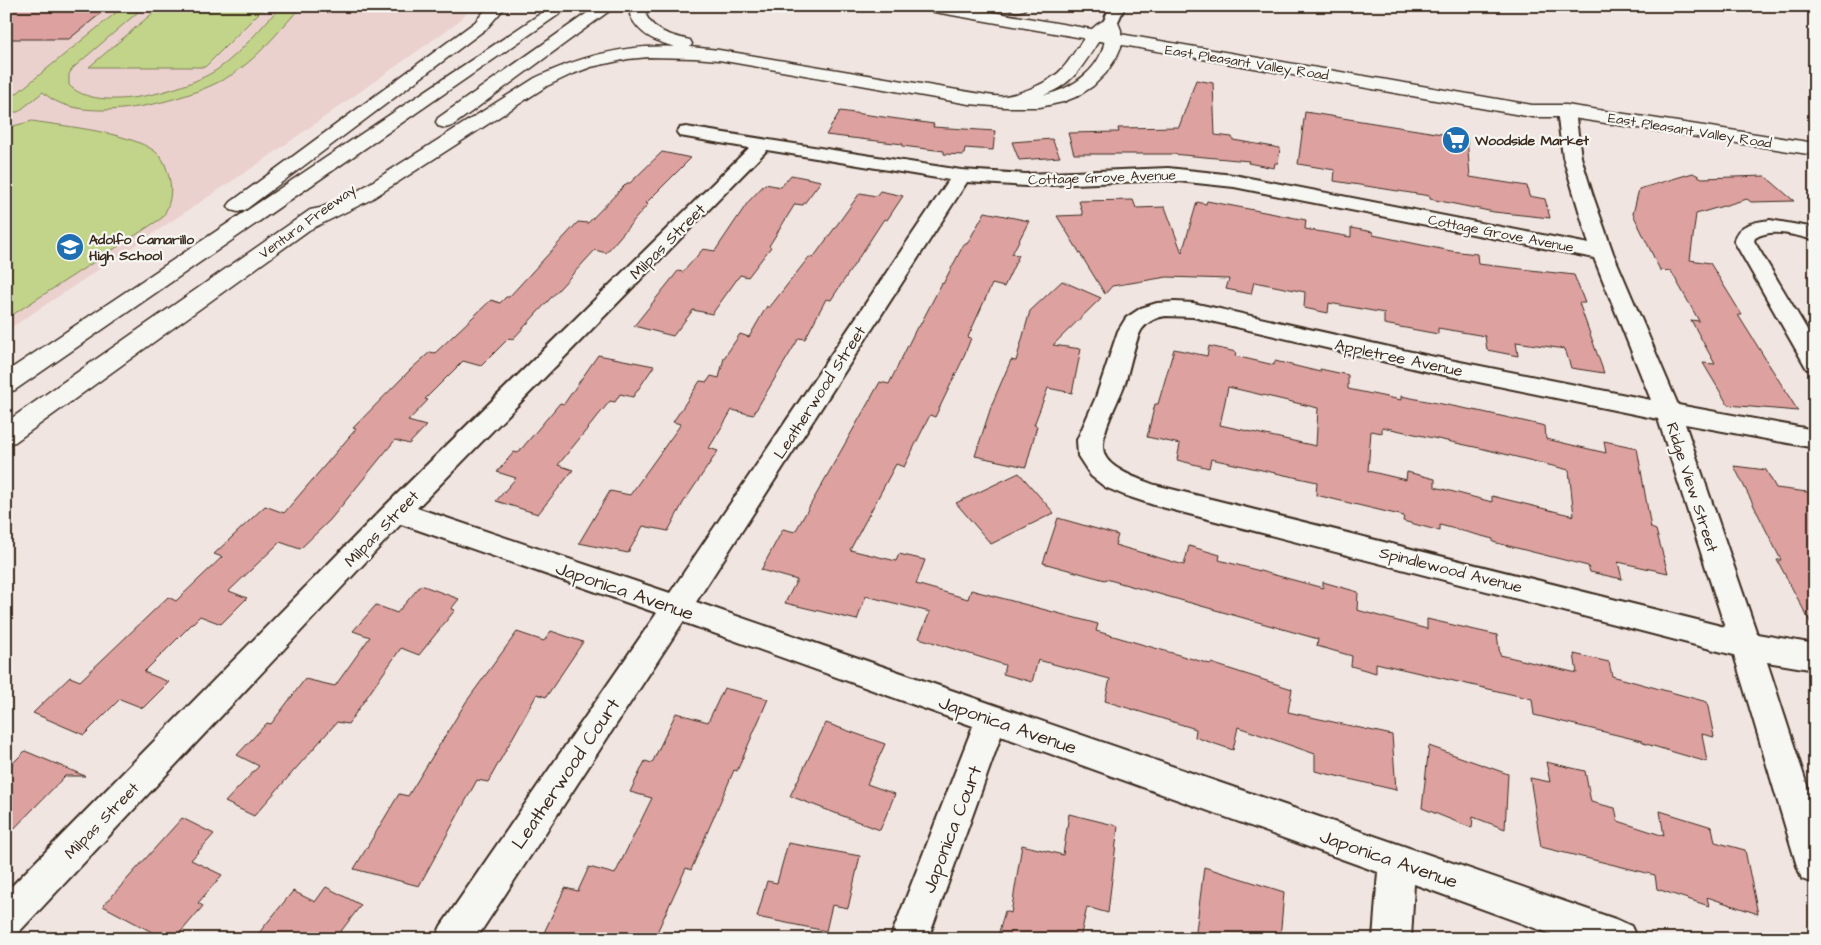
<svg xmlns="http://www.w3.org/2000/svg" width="1821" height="945" font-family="'Architects Daughter',sans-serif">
	<rect width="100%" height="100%" fill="#f1e5e2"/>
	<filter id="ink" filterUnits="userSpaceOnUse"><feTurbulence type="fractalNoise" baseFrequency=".02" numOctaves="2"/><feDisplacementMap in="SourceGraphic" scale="10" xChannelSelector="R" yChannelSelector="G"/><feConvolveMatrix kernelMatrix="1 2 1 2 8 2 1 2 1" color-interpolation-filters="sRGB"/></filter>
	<g filter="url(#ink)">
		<!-- built -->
		<path fill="#ebd1ce" d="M6,6h467l-16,17 -196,139 -255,169z"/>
		<!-- green -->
		<path fill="#c1d489" stroke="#7e7f54" d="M124,6h21l-72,62 -4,6v11c29,31 120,4 149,-16 23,-16 44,-43 63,-63h21c-20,21 -39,46 -62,63 -38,30 -159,62 -197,23l-25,20h-12v-10z
			M161,6h105l-61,61h-116z
			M32,121c31,5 108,12 128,35 5,6 7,14 9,21 4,14 1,29 -7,41l-156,101v-191z"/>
		<!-- building -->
		<path fill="#dda2a0" stroke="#3b2a1e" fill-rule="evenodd" d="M16,6h94l-41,33h-63v-26z
			M1196,80l17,3 2,52 17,2 1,3 47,8 -2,15h-3l-1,5 -26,-5 1,-2 -77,-7h-98l-6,-21 51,-1 -1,-4 61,-1z
			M840,111l94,13 -1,3 62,4 -2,19 -28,-2 -1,7 -20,-1v-3l-42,-5 1,-2 -77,-9z
			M1305,112l162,26 3,39 57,9 2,10 16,3 5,19 -56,-6 -64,-13v-3l-96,-15 1,-11 -37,-6z
			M1052,139l8,18 -41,3 -7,-18z
			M662,152l29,6 -45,45 2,1 -42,49 -11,-3 -82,89 -4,-1 -28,28 -18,-5 -38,38 3,1 -20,21 18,5 -17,18 -14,-4 -65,80 -30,29 -20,-7 -51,49 18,7 -26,26 -21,-8 -56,56 25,10 -26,26 -23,-9 -36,36 -51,-22 37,-36 10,4 88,-84 8,4 46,-44 -8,-3 51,-48 19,7 72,-84 -3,-1 57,-58 20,-18 5,1 56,-53 9,3 6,-6h3l69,-75 10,1 39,-40h3z
			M1693,173l9,5 63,-2 29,25 -43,1 -4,-3 -51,15 -6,46 20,3 32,52h-4l60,96 -70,-6 -25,-42 12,1 -24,-44 8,1 -28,-50 -11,-1 -27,-56 6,-25z
			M791,175l30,6 -18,24 -8,-1 -26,42 2,1 -23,30 -8,-2 -28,39 -19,-4 -20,26 -39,-10 44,-55 5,1 20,-23 12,2 33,-49 17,-18 16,3z
			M880,191l23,5 -16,24 -3,-1 -53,81 -5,-1 -21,40 -6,-1 -46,77 -21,-5 -23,38 9,3 -35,52 -15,28 -25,-5 -15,27 -49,-10 31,-52 20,4 51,-71 -8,-2 27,-41 7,1 4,-6 8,2 5,-20 16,-24 9,3 18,-31 2,2 40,-51 4,1 47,-65 16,3z
			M1133,200l3,8 29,-1 17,46 15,-51 9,2 1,-3 99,19 -1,9 46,8v-9l22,4v3l78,16 26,3 1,10 96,11 11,28h-6l25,70 -33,-5 -6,-19 -49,-7 2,14 -31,-6 -2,-14 -47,-8v6l-54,-10v-11l-55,-10 -1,10 -24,-5 1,-16 -51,-10 -3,12 -25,-5 3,-10 -62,-2 -55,9 -7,8 -48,-78 26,-1 -4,-14z
			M985,212l44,9 -17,33 7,1 -15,32 -12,-3 -24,53 3,1 -9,23 -27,56 -5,-2 -26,52 -8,-3 -46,86 46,11 3,-7 26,6 -9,24 52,15 3,-9 127,34 -2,7 114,33 1,-1 81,26 -4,23 104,23 4,55 -81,-19v-17l-77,-27 -5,23 -38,-13 1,-8 -91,-28 5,-22 -72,-19 -6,22 -29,-8 2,-9 -86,-27 11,-26 -64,-16 -9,24 -72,-17 12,-23 -36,-10 22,-41 12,3 85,-150 9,2 28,-57h2l23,-44 1,1 21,-40h3z
			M1062,281l39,17 -48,47 28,4 -9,44 -24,-5 -14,37 3,1 -11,41 -51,-11 17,-52 19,-44 5,1 14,-50z
			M1209,346l27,6 -1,4 39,9 1,-4 45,11v-3l28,6v14l53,11v-4l82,16 62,14 1,13 60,14 -2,-12 33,7 14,80 5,2 12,43 -50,-11 4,17 -32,-7 -2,-6 -95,-24v-3l-53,-14v6l-37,-10 1,-5 -88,-21 1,-13 -106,-23 -2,9 -32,-8 3,-16 -33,-7 8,-33h3l16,-55 33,7zM1228,387l90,21 -2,38 -96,-21zM1382,427l102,22 85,21 5,46 -82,-20v6l-57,-15v-8l-28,-7 -1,8 -38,-9 3,-40 11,2z
			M598,355l56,11 -21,31 -13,-3 -5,8 -5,-1 -52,64 15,5 -35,44 -42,-13 20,-23 -19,-6 17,-20 4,1 42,-50 4,1z
			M1734,466l32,4 10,18 39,5v138l-38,-71h4z
			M1019,473l35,40 -63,31 -35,-41z
			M1058,518l60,17 -3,10 69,20 5,-19 31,9 -1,5 104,28v-6l35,10 -1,18 70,19v-10l70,16 3,20 77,18 -3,-19 35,8 3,14 95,26 7,35 -12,-3 5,28 -64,-19 -1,-2 -108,-26 -2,-16 -156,-36v10l-25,-7 1,-10 -35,-10 1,-7 -212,-60 -1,1 -62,-17z
			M421,585l38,14 -8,10 4,1 -36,45 -18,-7 -53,76 -11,-2 -83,94 -29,-14 34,-36 -22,-11 30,-32 4,1 34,-45 30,7 35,-49 -17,-6 23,-26 21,8z
			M551,631l32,11 -37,55 -9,-3 -49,88 -11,-2 -58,106 -65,-17 45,-75 9,2 58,-94 51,-70 27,9z
			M724,688l44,11 -31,72 -3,-1 -43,100 -5,-2 -32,71h-113l24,-51 13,3 11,-24 26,7 37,-76 -22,-6 15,-31 7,2 24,-50 32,9z
			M826,723l59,21 -18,40 28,10 -15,36 -90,-34z
			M1429,746l79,28 -3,55 -32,-12 -1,11 -50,-20z
			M25,751l60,25h-20l-59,61v-67z
			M1546,762l39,9 6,31 24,6 3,13 46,15 -4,-25 52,16 3,15 30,8 13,64 -51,-17 2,9 -52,-17 -2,-14 -114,-28 -11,-69 20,4z
			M1069,814l49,12 -10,87 -21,-6 -7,32h-83l8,-28 6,2 11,-68 41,10z
			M182,818l32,16 -23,26 31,15 -24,28 5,3 -28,33h-10l-62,-33z
			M788,843l72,13 -12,52 -16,-3 -6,26 -69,-14 10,-36 10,2z
			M1204,867l80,25 -4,47h-85z
			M326,887l35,18 -26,34h-81l39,-48 22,11z"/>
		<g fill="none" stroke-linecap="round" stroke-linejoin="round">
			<defs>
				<path id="street" d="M1110,6h15l-9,20h-10l-3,-3z
					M1566,106l6,1 3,4 6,46 12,39 20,57 65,152 137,25v18l-130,-24 72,210 58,10v26l-48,-8 48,148v74l-13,-5 -5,-13 -63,-211 -580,-150 -30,-10 -19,-8 -14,-11 -13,-20 -1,-16 19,-43 22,-66 8,-13 15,-10 16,-5 18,-1 18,1 232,52 226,45 -57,-142 -360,-71 -66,-7 -142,6 -59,-4 -271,420 922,318 13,6 6,13h-72l-151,-55 -3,55h-38l5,-67 -377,-136 -73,203h-38l83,-213 -290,-104 -207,317h-41l6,-13 216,-313 -256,-89 -382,408 -13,5v-45l380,-387 363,-357 -69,-12 -3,-4 3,-4 6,-1 275,43 65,4 142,-6 66,7 355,69 -26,-87 -6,-46 3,-4zM767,150l182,30 -279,413 -253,-85zM1166,316l27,1 232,54 233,48 67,208 -570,-142c-14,-5 -47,-16 -51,-32 -6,-19 16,-53 22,-73 3,-11 10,-43 16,-51 6,-8 15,-12 24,-13z
					M1770,220l45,8v12c-19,-4 -43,-13 -60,-2l-1,3 61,102v28l-8,-2 -73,-128c3,-17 21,-19 36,-21z"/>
				<path id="secondary" d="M921,6h37l574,99h34l249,38v12l-249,-38h-34l-603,-106 -6,-2z"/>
				<path id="highway" d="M489,6h17l-19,22 -242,182 -7,2 -7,-2 -3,-4 3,-4 244,-180z
					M552,6h19l-556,384 -9,3v-21z
					M597,6h19l-164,120 -7,2 -7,-2 -2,-4 2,-4z
					M633,6h16l-3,9c8,17 27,21 44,25l2,4 -2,3 29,3 268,45c6,1 14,2 19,1 17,-3 45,-14 56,-27 14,-14 30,-56 55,-49l4,10v17l-5,11 -10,15 -13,13 -15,10 -15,6 -23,5h-35l-36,-3 -250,-44 -25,-2 -45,-1 -21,2 -37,8 -21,8 -23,11 -177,114 -61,30 -294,212 -9,2v-22l304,-212 10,-2 36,-16 179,-114c44,-21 90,-34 140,-31 -20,-6 -36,-12 -45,-32zM1105,36c-1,31 -33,54 -61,59 30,-11 39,-30 56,-56z
					M1008,6h17l1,1 -2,3c-7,2 -12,2 -16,-4z"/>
			</defs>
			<!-- street casing -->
			<use href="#street" stroke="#3b2a1e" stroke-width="4"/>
			<!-- secondary casing -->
			<use href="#secondary" stroke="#3b2a1e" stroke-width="3"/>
			<!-- highway casing -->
			<use href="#highway" stroke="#3b2a1e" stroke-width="3"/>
			<!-- street -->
			<use href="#street" fill="#f6f6f2" fill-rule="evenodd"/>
			<!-- secondary -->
			<use href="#secondary" fill="#f6f6f2" fill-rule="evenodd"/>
			<!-- highway -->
			<use href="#highway" fill="#f6f6f2" fill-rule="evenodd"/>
		</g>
	</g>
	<!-- icons -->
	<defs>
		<symbol id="supermarket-disc" viewBox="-11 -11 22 22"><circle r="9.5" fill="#1f6fb2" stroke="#f6f6f2"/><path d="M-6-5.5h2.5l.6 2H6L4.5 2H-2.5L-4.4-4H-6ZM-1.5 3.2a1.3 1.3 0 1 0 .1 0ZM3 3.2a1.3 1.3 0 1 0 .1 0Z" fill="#fff"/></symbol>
		<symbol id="school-disc" viewBox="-11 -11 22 22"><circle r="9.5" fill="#1f6fb2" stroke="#f6f6f2"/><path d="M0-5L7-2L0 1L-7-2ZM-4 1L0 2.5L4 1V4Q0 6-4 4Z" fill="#fff"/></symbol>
	</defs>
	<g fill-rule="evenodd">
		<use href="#supermarket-disc" x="1440" y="124" width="32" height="32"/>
		<use href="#school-disc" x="54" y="231" width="32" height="32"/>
	</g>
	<g text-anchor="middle" stroke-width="4.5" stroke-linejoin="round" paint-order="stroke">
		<!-- far-street labels -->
		<g font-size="14" fill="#3b2a1e" stroke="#f6f6f2">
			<text transform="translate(1247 62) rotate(9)" y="5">East Pleasant Valley Road</text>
			<text transform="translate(1690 130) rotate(9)" y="5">East Pleasant Valley Road</text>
			<text transform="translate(1102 177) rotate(-2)" y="5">Cottage Grove Avenue</text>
			<text transform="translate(307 221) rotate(-36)" y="5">Ventura Freeway</text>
			<text transform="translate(1501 233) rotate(11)" y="5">Cottage Grove Avenue</text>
		</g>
		<!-- far-poi labels -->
		<g font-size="14" font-weight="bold" fill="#3b2a1e" stroke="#f6f6f2" text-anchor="start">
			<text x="1475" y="145">Woodside Market</text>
			<text x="89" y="244">Adolfo Camarillo<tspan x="89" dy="16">High School</tspan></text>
		</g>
		<!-- street labels -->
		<g font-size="16" fill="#3b2a1e" stroke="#f6f6f2">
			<text transform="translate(667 241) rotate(-45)" y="6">Milpas Street</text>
			<text transform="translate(1399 357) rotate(12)" y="6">Appletree Avenue</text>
			<text transform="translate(819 392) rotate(-57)" y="6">Leatherwood Street</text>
			<text transform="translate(1693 487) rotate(72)" y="6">Ridge View Street</text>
			<text transform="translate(381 528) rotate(-46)" y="6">Milpas Street</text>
			<text transform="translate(1451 569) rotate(14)" y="6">Spindlewood Avenue</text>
			<text transform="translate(101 820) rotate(-46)" y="6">Milpas Street</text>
		</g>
		<!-- near-street labels -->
		<g font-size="19" fill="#3b2a1e" stroke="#f6f6f2">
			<text transform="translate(625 590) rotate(19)" y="7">Japonica Avenue</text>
			<text transform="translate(1008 724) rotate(19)" y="7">Japonica Avenue</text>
			<text transform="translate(565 773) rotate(-56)" y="7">Leatherwood Court</text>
			<text transform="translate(951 829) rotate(-69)" y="7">Japonica Court</text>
			<text transform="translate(1389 858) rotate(19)" y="7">Japonica Avenue</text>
		</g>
	</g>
	<!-- margin -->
	<rect width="1821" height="945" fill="none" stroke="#f6f6f2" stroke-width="25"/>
	<rect x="12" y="12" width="1796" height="920" fill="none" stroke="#3b2a1e" stroke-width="2" filter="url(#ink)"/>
</svg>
